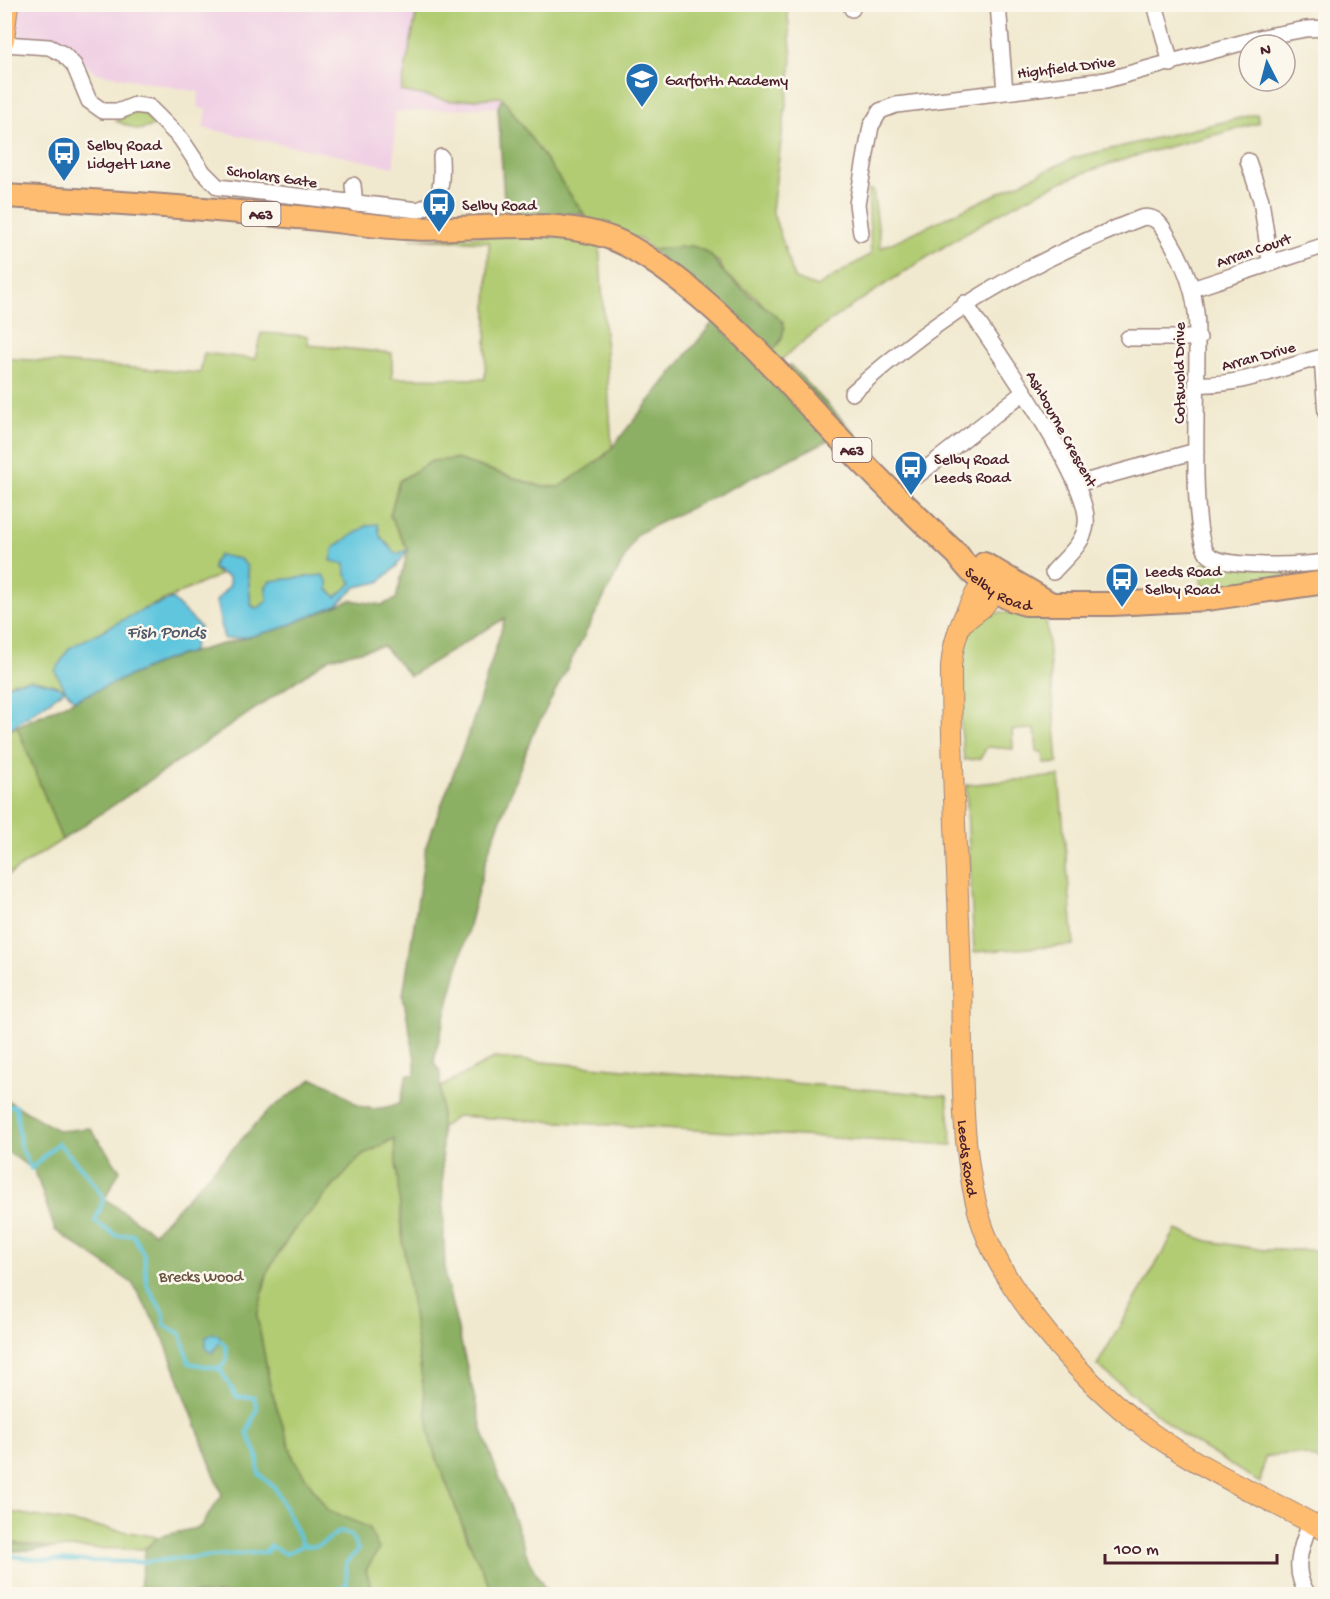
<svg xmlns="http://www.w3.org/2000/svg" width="1330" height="1599" font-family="'Gochi Hand',sans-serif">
	<rect width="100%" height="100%" fill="#fbf7ec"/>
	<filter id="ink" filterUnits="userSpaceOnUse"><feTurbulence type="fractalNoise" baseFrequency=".0167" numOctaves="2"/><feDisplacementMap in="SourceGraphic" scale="12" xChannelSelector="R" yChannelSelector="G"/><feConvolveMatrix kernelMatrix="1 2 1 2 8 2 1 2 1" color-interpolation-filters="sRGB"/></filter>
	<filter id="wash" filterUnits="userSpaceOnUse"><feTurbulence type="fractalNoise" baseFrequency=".008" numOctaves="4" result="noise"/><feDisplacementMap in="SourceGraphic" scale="24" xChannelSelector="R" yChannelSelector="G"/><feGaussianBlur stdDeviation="1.35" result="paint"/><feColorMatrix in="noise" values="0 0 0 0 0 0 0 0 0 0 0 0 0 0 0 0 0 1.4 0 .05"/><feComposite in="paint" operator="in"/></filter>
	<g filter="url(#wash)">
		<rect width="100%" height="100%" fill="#f1e9cf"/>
		<!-- built -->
		<path fill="#f0d0e4" d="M16,4l771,1 5,55 -208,154h-79l-8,-107 -102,5 -1,55 -191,-39 4,-18 -10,-3 2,-15 -102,-19 -15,-11 -5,-10 -8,-8 -9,2 -13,-7 -21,-1 -6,-3 -5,-11z"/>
		<!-- green -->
		<path fill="#b1cc72" stroke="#7e764e" stroke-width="1.5" d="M418,5h369l5,55 -20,150 23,69 22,8 54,-33 -3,-64h5l8,58 192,-90 184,-44 2,9c-58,16 -118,29 -175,50 -62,23 -119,60 -175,96 -45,29 -89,56 -129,92l-9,-10 11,-12 2,-12 -29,-31 -30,-22 -6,-12 -27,-16 -40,4 -11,-10 -53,-18 -87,-125 -50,4 -50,-10z
			M130,113h14l10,13 -16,4 -22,-9z
			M531,234l68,8 13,206 -21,19 -32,20 -19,-1 -84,-27 -24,2 -33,20 -9,35 18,34 -12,5 -16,-19 -3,-11 -32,39 8,19 -17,14 -8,-8 -62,-3 1,15 -9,8 -7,-4 -4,-39 -34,3 7,6 -78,35 -32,19 -45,61 -50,-9 -10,6 -1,-329 196,15 4,-20 51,6 6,-26 47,3v9l84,8v25l93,1 4,-137 -78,-3z
			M1208,562l100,10 -106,16 -2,-22z
			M1002,612l44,6 12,145 -14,1 -1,-12h-6l-2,-23 -23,1 1,19 -26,-2 -7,12 -16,1c-3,-41 -22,-142 38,-148z
			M17,726l45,114 -57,37v-144z
			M1059,776l15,169 -100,7 -8,-167z
			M494,1058l453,38 5,49 -495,-29 -16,12v-41z
			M395,1138l8,105 28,200 37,97 26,54h-121l-7,-24 1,-43 -39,-16 -34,-51 -24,-74 -13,-70 11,-46 25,-39 67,-74z
			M1176,1230l32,11 56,9h61v214c-21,-12 -36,-12 -60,-7l-5,26 -78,-48 -85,-70z
			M4,1511l154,26 -13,12 -90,-1 -50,-6z"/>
		<!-- forest -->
		<path fill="#8cb064" stroke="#6b6848" stroke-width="1.5" d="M503,98l81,116h-79l-7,-107z
			M692,246c27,9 19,14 35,30 18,16 38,30 56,46 2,13 -2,22 -12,29l-119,-101z
			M714,321l115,119 -192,94 -105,202 -44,117 -52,198 -2,12 6,8 5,205 38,157 46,128 19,33h-54l-26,-54 -37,-97 -28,-200 -9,-105 -34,19 -67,74 -25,39 -11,46 13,70 24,74 34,51 40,16 11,22 -13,21 7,24h-234l6,-45 13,-12 42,-10 22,-32 -59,-158 -31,-54 -77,-53 -20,-59 -30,-21v-51l54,32 31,-3 30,42 -15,29 49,34 114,-122 44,-32c43,9 35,43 88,24l7,-28h8v-16l-12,-63 23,-150 46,-122 33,-106 -95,58 -27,-30 -53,12 -268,182 -45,-114 150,-67 112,-30 72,-29 31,5 14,-6 12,-49 -18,-34 9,-35 33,-20 24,-2 83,27 20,1 46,-31z
			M790,365l143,151 -1,2 -146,-150z
			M5,1542l50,6 -50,4z"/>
		<!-- water -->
		<path fill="#60c6de" stroke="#557284" stroke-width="1.5" d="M378,524l2,12 16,18 12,-4 -13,18 -16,14 -23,5 -19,18 -58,24 -31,8 -24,2 -8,-38 14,-16 -1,-8 -16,-8 1,-7 5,-7 21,4 7,7 4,39 6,4 10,-8 -1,-15 4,-5 53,-6 5,7v7l8,8 16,-14 -6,-8 -1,-11 -14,-3 3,-14 34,-22z
			M172,599l28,28 -8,25 -25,7 -92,41 -10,-10 -60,42v-45c20,-12 39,-6 60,2l-10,-18 14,-23 73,-38z
			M213,1333l6,3 2,5 -9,12 -6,-4v-12z"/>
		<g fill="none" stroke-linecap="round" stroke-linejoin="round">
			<!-- stream -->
			<path stroke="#60c6de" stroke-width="4" d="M4,1107l12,-1 4,39 11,24 27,-26 29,31 17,24 -9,24 22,14 16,-2 11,21 3,30 17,29v11l17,9 8,29 31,6 17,28h17l3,12 -10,24 10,21 2,20 16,14 28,57c15,6 25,-6 37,-14l11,4 7,15 -12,13 1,21 -9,6 2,4
				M220,1369l7,-10 -1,-12 -5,-6
				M4,1555l38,5 95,2 129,-10 5,-6 15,8 17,-9"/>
		</g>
	</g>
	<g filter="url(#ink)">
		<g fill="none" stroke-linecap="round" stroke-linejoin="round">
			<defs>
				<path id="minor" d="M852,4v5
					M998,4l7,88
					M1155,4l16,60
					M4,44l45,3 14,7 11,11 15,36 14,10h17l15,-6 14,2 32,32 22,33 15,15 200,23c26,-8 24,-29 23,-53
					M1248,161l13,39 9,61
					M353,185l2,19
					M861,233l-4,-29 14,-78 9,-15 16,-6 210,-25 157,-43 43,-8 20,-1
					M1192,289l134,-44
					M965,303c26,40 127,180 121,221 -2,20 -20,33 -33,48
					M1128,338h71
					M1322,357l4,56
					M1199,384c44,2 84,-18 127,-28
					M852,393c93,-83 174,-130 289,-175 16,-4 22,10 29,22 14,23 23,46 26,72 5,42 -10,223 13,243 15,14 95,10 117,7
					M918,475l106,-83
					M1077,484l119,-33
					M1308,1594c-17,-23 -7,-47 2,-71"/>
				<g id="major">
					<path d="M4,40l4,-36"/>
					<path id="s1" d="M990,570c-19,29 -37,62 -39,97 0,103 7,207 10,311 2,77 -3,179 23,252 24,66 94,145 149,189 57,46 129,76 193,112"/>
					<path d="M965,621l18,-14 20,-27"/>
				</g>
				<g id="highway">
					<path id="s2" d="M4,196c98,5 196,12 293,21 36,3 72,9 108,11 71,5 161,-17 225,19 56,32 116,90 160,138 53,59 109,116 168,170 14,22 42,43 68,49h86l95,-5 119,-17"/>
					<path d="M984,564l64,38"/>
				</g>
			</defs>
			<!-- minor casing -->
			<use href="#minor" stroke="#9e847d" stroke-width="18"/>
			<!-- major casing -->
			<use href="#major" stroke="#9e847d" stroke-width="22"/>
			<!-- highway casing -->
			<use href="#highway" stroke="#9e847d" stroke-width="26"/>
			<!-- minor -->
			<use href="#minor" stroke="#fff" stroke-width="15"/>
			<!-- major -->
			<use href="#major" stroke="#febc70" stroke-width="20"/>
			<!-- highway -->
			<use href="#highway" stroke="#febc70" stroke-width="22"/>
		</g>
	</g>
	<!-- icons -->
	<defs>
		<symbol id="school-pin" viewBox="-11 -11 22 30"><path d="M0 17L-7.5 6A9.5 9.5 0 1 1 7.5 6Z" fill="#1f6fb2" stroke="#fbf7ec"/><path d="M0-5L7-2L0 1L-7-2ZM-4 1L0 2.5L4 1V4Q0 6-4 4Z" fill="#fff"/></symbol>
		<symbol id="bus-pin" viewBox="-11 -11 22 30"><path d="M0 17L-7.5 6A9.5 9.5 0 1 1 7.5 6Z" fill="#1f6fb2" stroke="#fbf7ec"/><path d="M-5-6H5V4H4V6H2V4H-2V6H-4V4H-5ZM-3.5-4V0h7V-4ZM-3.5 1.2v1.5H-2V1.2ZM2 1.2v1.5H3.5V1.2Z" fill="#fff"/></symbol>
	</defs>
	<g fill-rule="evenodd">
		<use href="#school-pin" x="623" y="60" width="38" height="52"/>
		<use href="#bus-pin" x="45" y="134" width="38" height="52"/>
		<use href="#bus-pin" x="420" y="185" width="38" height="52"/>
		<use href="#bus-pin" x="892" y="448" width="38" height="52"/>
		<use href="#bus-pin" x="1103" y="560" width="38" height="52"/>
	</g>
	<g text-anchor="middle" stroke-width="5" stroke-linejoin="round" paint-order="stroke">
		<!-- shield labels -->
		<g fill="#fbf7ec" stroke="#7f6065" stroke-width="1.5">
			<rect x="241.5" y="202" width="39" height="24" rx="4.5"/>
			<rect x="832.5" y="438" width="39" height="24" rx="4.5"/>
		</g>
		<g font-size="15" font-weight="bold" fill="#4a1f2b">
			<text x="261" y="219">A63</text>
			<text x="852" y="455">A63</text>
		</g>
		<!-- street labels -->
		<g font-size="16" fill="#4a1f2b" stroke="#fbf7ec">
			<text transform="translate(1066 66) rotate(-7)" y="6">Highfield Drive</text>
			<text transform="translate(272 175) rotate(8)" y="6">Scholars Gate</text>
			<text transform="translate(1253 249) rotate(-19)" y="6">Arran Court</text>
			<text transform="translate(1258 355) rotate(-15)" y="6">Arran Drive</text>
			<text transform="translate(1178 373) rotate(-90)" y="6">Cotswold Drive</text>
			<text transform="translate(1063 428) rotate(61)" y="6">Ashbourne Crescent</text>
			<text dy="6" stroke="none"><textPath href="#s2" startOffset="1136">Selby Road</textPath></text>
			<text dy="6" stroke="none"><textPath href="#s1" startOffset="597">Leeds Road</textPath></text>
		</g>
		<!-- poi labels -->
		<g font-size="16" fill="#4a1f2b" stroke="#fbf7ec" text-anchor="start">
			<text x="665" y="85">Garforth Academy</text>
			<text x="87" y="150">Selby Road<tspan x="87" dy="18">Lidgett Lane</tspan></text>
			<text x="462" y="210">Selby Road</text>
			<text x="934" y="464">Selby Road<tspan x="934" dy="18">Leeds Road</tspan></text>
			<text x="1145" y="576">Leeds Road<tspan x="1145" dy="18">Selby Road</tspan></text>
		</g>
		<!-- park labels -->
		<g font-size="16" fill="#695340" stroke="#fbf7ec">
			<text x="201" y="1281">Brecks Wood</text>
		</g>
		<!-- water labels -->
		<g font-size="18" font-style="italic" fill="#52596a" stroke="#fbf7ec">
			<text x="166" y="637">Fish Ponds</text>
		</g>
	</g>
	<!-- margin -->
	<rect width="1330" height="1599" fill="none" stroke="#fbf7ec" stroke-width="24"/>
	<!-- north arrow -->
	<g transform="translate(1267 63) rotate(354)"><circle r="28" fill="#fbf7ec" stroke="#b4a19f" stroke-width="1.5"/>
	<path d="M0-4.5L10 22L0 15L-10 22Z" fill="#1f6fb2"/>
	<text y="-9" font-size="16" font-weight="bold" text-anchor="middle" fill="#4a1f2b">N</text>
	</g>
	<!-- scale -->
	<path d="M1105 1554v9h172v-9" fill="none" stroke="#4a1f2b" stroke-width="3"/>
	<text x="1114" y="1554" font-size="18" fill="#4a1f2b" stroke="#fbf7ec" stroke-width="4.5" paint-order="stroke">100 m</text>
</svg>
